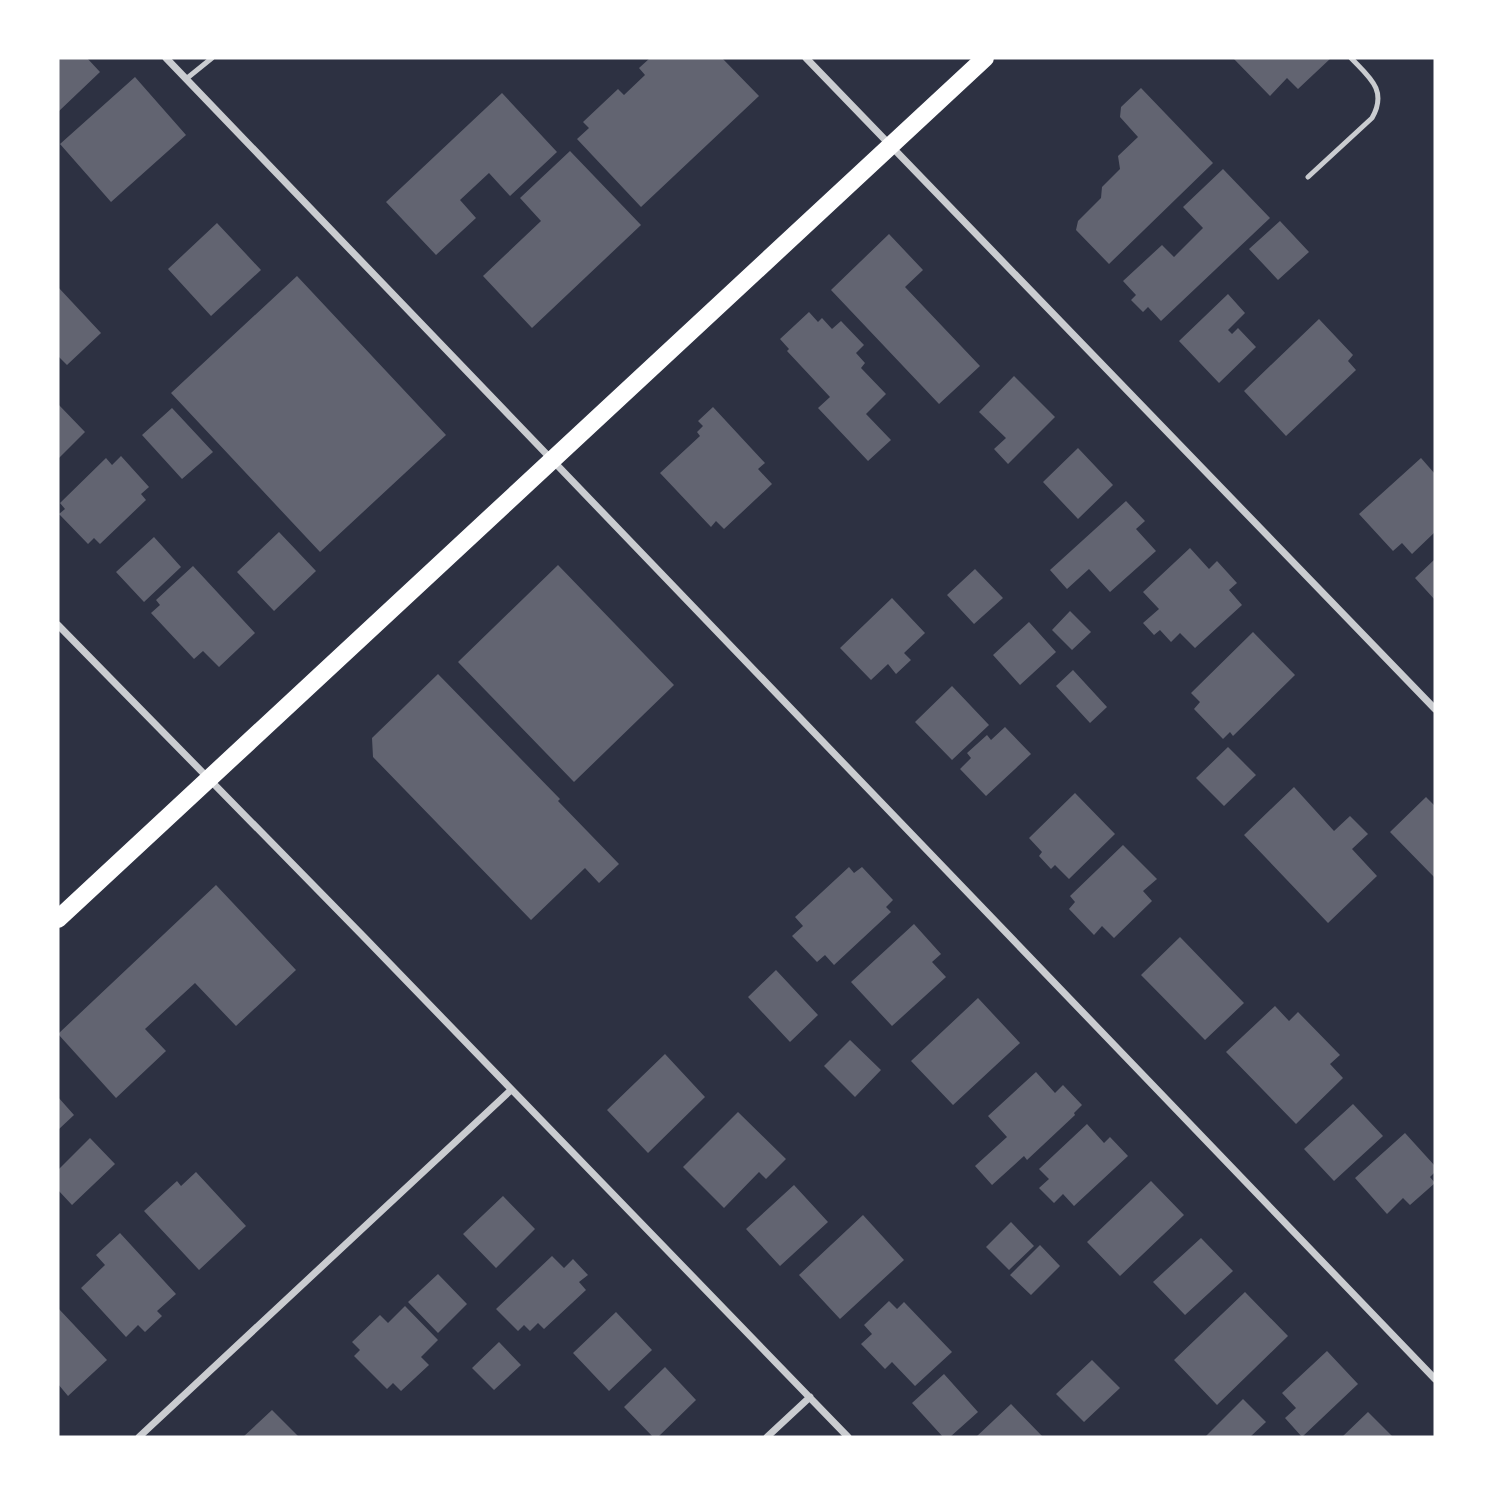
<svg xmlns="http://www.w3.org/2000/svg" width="1493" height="1495" font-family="Quicksand,sans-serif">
	<rect width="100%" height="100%" fill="#2d3142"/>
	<!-- building -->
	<path fill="#626471" d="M58,58h29l13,14 -42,40z
		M650,58h72l37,38 -118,111 -64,-68 12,-11 -6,-6 35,-33 6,6 21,-20 -6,-7z
		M1233,58h98l-33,31 -11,-11 -17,18z
		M135,77l51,58 -75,67 -51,-58z
		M1141,88l72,75 -104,101 -33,-34 2,-9 23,-23 1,-11 18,-18 -2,-13 20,-19 -18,-20 1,-10z
		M502,93l55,59 -47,44 -21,-23 -29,27 16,18 -40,37 -50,-53z
		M570,151l71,74 -109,103 -49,-52 58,-55 -21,-23z
		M1223,169l47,49 -109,103 -13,-14 -5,5 -12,-12 5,-5 -13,-14 39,-36 12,12 29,-29 -20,-21z
		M1280,221l29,31 -31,28 -29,-31z
		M217,223l44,47 -50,46 -43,-47z
		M889,234l34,36 -18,17 75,79 -41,38 -108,-114z
		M297,276l149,159 -126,117 -149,-159z
		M58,287l43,46 -34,32 -9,-9z
		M1228,294l17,19 -17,17 4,4 6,-6 18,19 -37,36 -40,-42z
		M809,312l9,10 4,-4 10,11 9,-8 23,24 -8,8 9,10 -4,5 25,26 -20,20 25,26 -23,21 -50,-53 12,-11 -43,-46 2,-2 -9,-10z
		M1319,319l34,36 -5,6 8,9 -70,66 -42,-45z
		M1014,376l41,41 -47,47 -14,-15 12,-11 -27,-26z
		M58,404l27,28 -27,27z
		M713,407l52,56 -7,6 14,15 -48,45 -8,-8 -5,6 -51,-54 40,-37 -3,-4 6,-6 -5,-5z
		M172,408l41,44 -31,27 -40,-44z
		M1078,448l35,37 -35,34 -35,-37z
		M121,456l28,31 -8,7 5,6 -46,44 -6,-6 -6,6 -29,-30 6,-5 -5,-6 46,-45 6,7z
		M1421,458l14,16v58l-23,22 -10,-11 -9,8 -34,-37z
		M1126,501l19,20 -9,8 20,22 -46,41 -21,-23 -22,20 -17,-19z
		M279,532l37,39 -42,40 -37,-39z
		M154,537l27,30 -37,35 -28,-30z
		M1190,548l19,21 8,-8 20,22 -8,7 13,15 -47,43 -15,-15 -9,9 -11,-12 -6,5 -11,-12 16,-14 -16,-17z
		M1435,559v41l-20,-22z
		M558,565l116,120 -100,97 -116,-120z
		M193,566l62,67 -36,34 -16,-16 -9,8 -43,-46 9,-8 -4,-5z
		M975,569l28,29 -29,26 -27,-29z
		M892,598l33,35 -21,20 7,7 -15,14 -8,-10 -17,16 -31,-32z
		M1070,611l21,21 -19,18 -20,-20z
		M1029,622l27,30 -36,33 -27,-30z
		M1253,632l42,43 -62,61 -3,-4 -7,7 -29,-30 6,-7 -9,-9z
		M1073,670l34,37 -17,16 -34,-37z
		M438,674l122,125 -2,2 61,63 -20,19 -14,-15 -54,52 -158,-163 -1,-19z
		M952,686l37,39 -37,35 -37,-38z
		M1005,727l26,27 -45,42 -26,-27 11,-11 -4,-5 20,-18 4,5z
		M1228,747l28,28 -32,31 -28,-28z
		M1294,787l40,44 16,-15 18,18 -16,15 25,27 -49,47 -84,-88z
		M1075,793l40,41 -46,45 -14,-14 -4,4 -12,-13 3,-4 -13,-14z
		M1426,797l9,9v72l-45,-46z
		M1123,845l34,34 -14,12 9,10 -38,37 -12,-12 -8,9 -25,-26 6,-7 -5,-6z
		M849,867l5,6 8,-6 31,33 -7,7 5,5 -57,53 -9,-10 -8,7 -25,-26 11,-10 -8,-9z
		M216,885l80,85 -60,56 -41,-43 -50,46 21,22 -50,47 -58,-64z
		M914,924l27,30 -9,8 14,15 -54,49 -41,-44z
		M1180,937l64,66 -39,37 -64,-65z
		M776,970l42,45 -28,27 -42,-45z
		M978,998l42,45 -67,62 -42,-44z
		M1275,1006l14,15 9,-9 42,43 -10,9 13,14 -47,46 -70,-72z
		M850,1040l31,30 -26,27 -31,-31z
		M665,1054l40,43 -57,56 -41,-43z
		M1036,1072l19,21 8,-8 19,20 -8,8 1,2 -48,45 -3,-4 -32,29 -17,-19 32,-29 -19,-21z
		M58,1097l16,18 -16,15z
		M1353,1104l30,32 -49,45 -30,-32z
		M738,1112l48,47 -20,20 -7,-7 -35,36 -41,-41z
		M1087,1124l17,19 6,-6 18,19 -54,50 -11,-12 -9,9 -15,-15 10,-9 -10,-10z
		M1405,1133l30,33v6l-5,5 5,6 -25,22 -7,-7 -16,16 -32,-36z
		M90,1138l25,26 -43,41 -14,-15v-20z
		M196,1172l50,54 -47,44 -55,-59 33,-30 4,5z
		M1151,1181l33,34 -64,61 -33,-34z
		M794,1185l34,37 -48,44 -34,-37z
		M503,1196l32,33 -39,39 -33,-34z
		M863,1215l41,45 -64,59 -41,-44z
		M1011,1222l23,24 -25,24 -23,-23z
		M120,1233l56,61 -19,17 5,5 -17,16 -7,-7 -12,12 -45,-49 24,-23 -9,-10z
		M1201,1238l32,33 -48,44 -32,-33z
		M1040,1245l20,21 -29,29 -21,-20z
		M552,1256l12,12 9,-9 15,16 -9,7 7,8 -42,39 -6,-6 -8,8 -6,-6 -6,6 -22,-22z
		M438,1274l29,30 -29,29 -30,-31z
		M1245,1292l43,44 -71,69 -43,-45z
		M889,1301l8,8 7,-7 48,50 -37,34 -23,-24 -7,7 -24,-25 11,-10 -8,-9z
		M405,1306l33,34 -17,17 8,8 -28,26 -8,-8 -6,6 -33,-33 6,-6 -8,-8 28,-27 8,8z
		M58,1308l49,52 -39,36 -10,-12z
		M616,1312l36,38 -43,41 -36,-38z
		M499,1342l22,23 -27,25 -22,-22z
		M1327,1351l31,33 -56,53 -17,-19 11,-10 -14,-15z
		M1092,1360l28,28 -36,34 -28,-28z
		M665,1367l31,33 -38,37h-5l-29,-30z
		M944,1374l34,38 -28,25h-7l-31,-34z
		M1243,1399l23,23 -16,15h-45z
		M1011,1404l32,33h-67z
		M272,1410l27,27h-56z
		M1368,1412l25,25h-51z"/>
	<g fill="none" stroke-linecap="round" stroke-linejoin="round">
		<!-- service -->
		<path stroke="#caccd0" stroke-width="5" d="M186,79l26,-21
			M1308,177l64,-59c16,-28 -3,-41 -21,-60"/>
		<!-- minor -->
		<path stroke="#caccd0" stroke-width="7" d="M166,58l1269,1321
			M806,58l629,651
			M58,625l305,311 485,501
			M139,1437l372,-347
			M767,1437l43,-40"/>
		<!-- primary -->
		<path stroke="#fff" stroke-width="18" d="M58,919l927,-861"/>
	</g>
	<!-- border -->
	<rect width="1493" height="1495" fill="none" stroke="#ffffff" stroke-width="119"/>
</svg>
